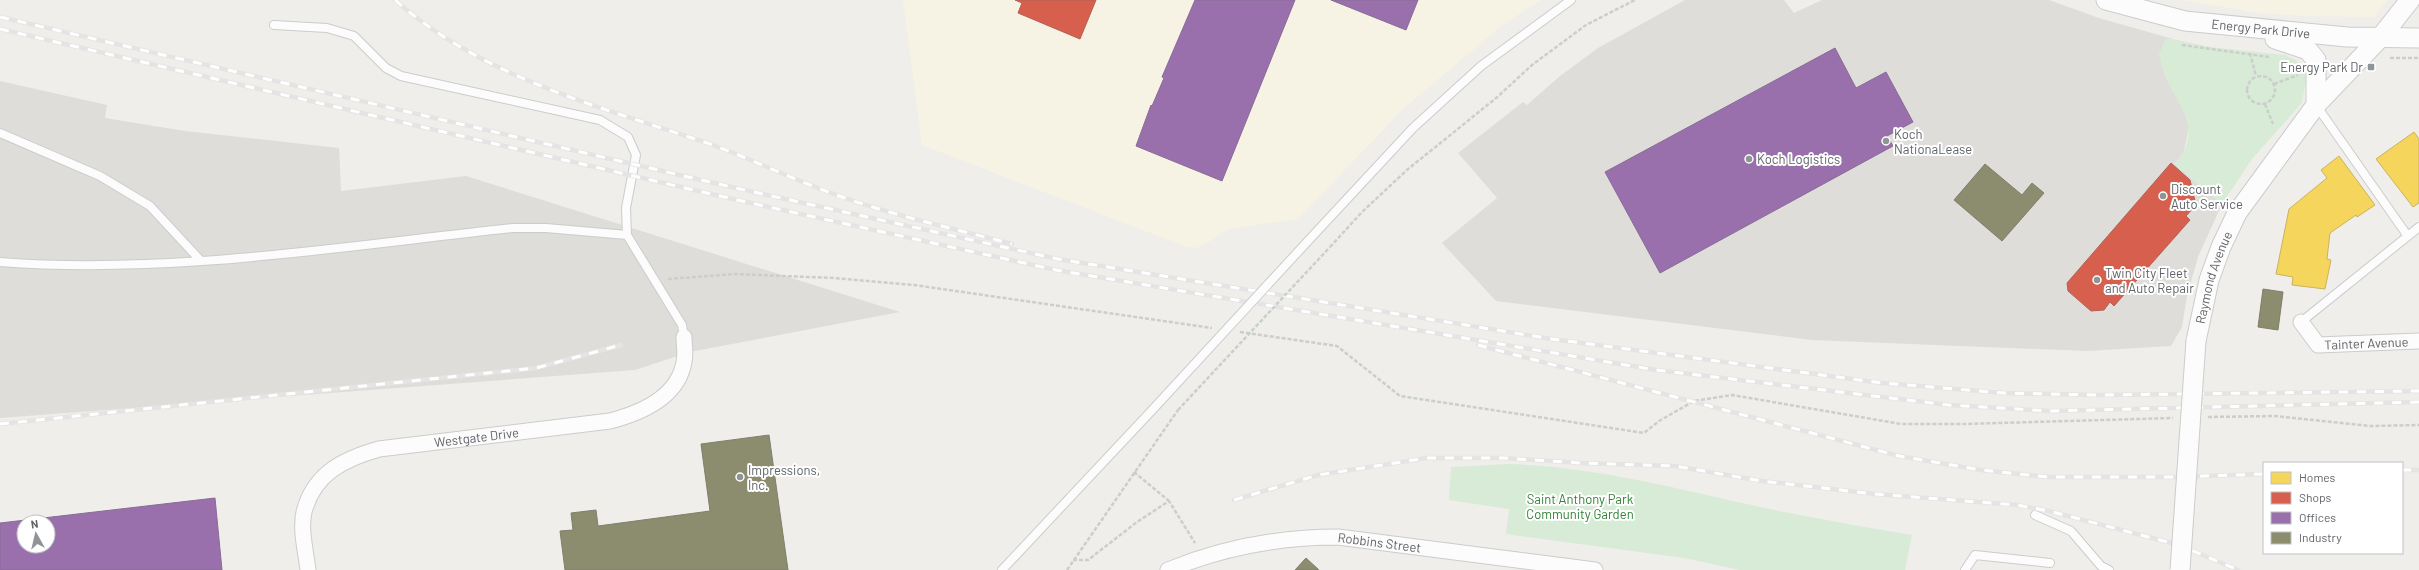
<svg xmlns="http://www.w3.org/2000/svg" width="2419" height="570" font-family="Barlow,sans-serif">
	<rect width="100%" height="100%" fill="#efeeea"/>
	<!-- commercial -->
	<path fill="#f7f3e4" d="M903,0h638l-40,26 -97,82 -106,111 -70,10 -24,16 -9,3 -8,-1 -265,-102z
		M2182,0h206l-15,17 -70,-1 -44,-3z"/>
	<!-- industrial -->
	<path fill="#dfddda" d="M1685,0h99l10,13 28,-13h227l50,18 74,21 -8,1 -4,23 6,17 17,29 5,18 -6,28 -9,9 48,40 -24,53 -11,39 -5,31 -11,19 -84,5 -275,-11 -316,-39 -54,-58 55,-45 -39,-45 65,-51 4,3 33,-29 38,-28z
		M0,81l107,24 -2,13 80,13 154,17 2,43 125,-15 434,136 -210,40 -55,18 -635,48z"/>
	<!-- green -->
	<path fill="#d8ebd6" d="M2173,39l37,8 75,8 11,5 8,8 2,11 -4,24 -50,56 -30,45 -48,-40c29,-31 8,-54 -7,-84 -4,-8 -6,-18 -8,-26l6,-14z
		M1509,464c95,3 187,30 280,49 41,8 82,15 123,22l-7,35h-165l-56,-12 -178,-24 3,-25 -60,-9 2,-33z"/>
	<!-- homes -->
	<path fill="#f6d55c" stroke="#c9b360" d="M2414,132l5,7v64l-6,4 -37,-48z
		M2339,156l36,49 -18,12 -1,-2 -26,18 -3,26 4,1 -6,29 -33,-4 1,-8 -17,-3 13,-65 38,-31 -6,-8z"/>
	<!-- shops -->
	<path fill="#d6604d" stroke="#b26155" d="M1015,0h81l-16,39 -62,-26 4,-10z
		M2171,163l19,17 6,25 -10,11 4,4 -76,86 -4,-4 -6,8 -13,1 -23,-20 -1,-8z"/>
	<!-- offices -->
	<path fill="#9970ab" stroke="#886c97" fill-rule="evenodd" d="M1195,0h100l-73,181 -86,-35 15,-41 1,1 12,-28 -2,-1z
		M1331,0h87l-12,30z
		M1835,48l21,40 30,-16 27,50 -26,14 6,10 -233,127 -55,-101z
		M215,498l7,72h-222v-47zM24,522h24v24h-24z"/>
	<!-- industry -->
	<path fill="#8c8c6e" stroke="#7e806c" d="M1985,164l37,31 10,-12 12,10 -42,48 -48,-41z
		M2263,289l20,3 -5,38 -20,-3z
		M769,435l19,135h-223l-5,-39 13,-1 -2,-17 25,-3 2,16 112,-15 -9,-67z
		M1306,558l13,12h-24z"/>
	<g fill="none" stroke-linecap="round" stroke-linejoin="round">
		<defs>
			<path id="service" d="M274,25l53,3 27,8 32,32 15,8 199,44 28,17 8,18 -10,53 1,27 55,90 2,12
				M2316,105l91,130
				M0,133l100,43 50,30 50,54
				M1307,242l106,-114 68,-62 90,-66
				M0,262c171,13 344,-16 513,-34h33l81,7
				M2301,322l118,-95
				M2035,515l36,16 30,35 8,4
				M1002,570l153,-163
				M1965,570l10,-15 75,8"/>
			<g id="minor">
				<path id="s1" d="M2301,322l17,23 101,-4"/>
				<path id="s2" d="M308,570c-2,-18 -8,-40 -4,-58 10,-39 40,-53 75,-63l231,-28c31,-8 68,-24 74,-59 2,-8 0,-17 0,-25"/>
				<path id="s3" d="M1168,570c54,-22 112,-33 170,-33l257,33"/>
			</g>
			<g id="tertiary">
				<path id="s4" d="M2106,0l79,21 162,16 72,1"/>
				<path d="M2275,39l33,11 8,10v45"/>
				<path id="s5" d="M2196,341l13,-61 12,-33 16,-34 79,-108 64,-67 30,-38"/>
			</g>
		</defs>
		<!-- service casing -->
		<use href="#service" stroke="#cbcccc" stroke-width="10"/>
		<!-- minor casing -->
		<use href="#minor" stroke="#cbcccc" stroke-width="17"/>
		<!-- tertiary casing -->
		<use href="#tertiary" stroke="#cbcccc" stroke-width="21"/>
		<!-- path -->
		<path stroke="#cacfcc" stroke-width="2.5" stroke-dasharray="4 2" stroke-linecap="butt" d="M2182,45l87,12
			M2250,53l6,23
			M2390,58h29
			M2247 90a14 14 0 1 1 28 0a14 14 0 1 1-28 0Z
			M2274,84l24,-9
			M2265,104l8,20
			M1330,247l32,-35 46,-43 87,-70 37,-34 54,-40 49,-25
			M668,279l68,-5 97,4 81,7 298,43
			M1240,332l97,14 63,50 244,37 15,-12 35,-20 38,-6 169,29h63l209,-6
			M2208,417l67,-1 95,10 49,-1
			M1134,472l35,29
			M1073,560h15l49,-38 32,-21 26,42
			M1067,570l111,-160"/>
		<!-- service -->
		<use href="#service" stroke="#fdfcfc" stroke-width="8"/>
		<!-- minor -->
		<use href="#minor" stroke="#fdfcfc" stroke-width="15"/>
		<!-- tertiary -->
		<use href="#tertiary" stroke="#fdfcfc" stroke-width="19"/>
		<defs>
			<path id="rail" d="M395,0c88,78 206,107 315,144 41,15 80,34 121,49 59,22 121,35 181,51
				M0,17l740,172 318,70 494,80 330,44 122,10 94,2 321,-4
				M0,29l737,171 319,70 600,100 293,35 102,6 368,-9
				M1478,345l421,111 82,14 66,7h128l89,-3
				M0,424l536,-56 85,-23
				M2402,470h17
				M1234,500l84,-25 109,-17h76l78,5 93,3 88,15 113,13 142,11 32,6 130,34 59,25"/>
		</defs>
		<!-- rail casing -->
		<use href="#rail" stroke="#e4e4e4" stroke-width="4.5"/>
		<!-- rail -->
		<use href="#rail" stroke="#fff" stroke-width="3" stroke-dasharray="9" stroke-linecap="butt"/>
		<defs>
			<path id="service-bridge" d="M1155,407l152,-165"/>
			<path id="tertiary-bridge" d="M2180,570l16,-229"/>
		</defs>
		<!-- service-bridge casing -->
		<use href="#service-bridge" stroke="#cbcccc" stroke-width="10" stroke-linecap="butt"/>
		<!-- tertiary-bridge casing -->
		<use href="#tertiary-bridge" stroke="#cbcccc" stroke-width="21" stroke-linecap="butt"/>
		<!-- path-bridge -->
		<path stroke="#cacfcc" stroke-width="2.5" stroke-dasharray="4 2" stroke-linecap="butt" d="M1178,410l152,-163"/>
		<!-- service-bridge -->
		<use href="#service-bridge" stroke="#fdfcfc" stroke-width="8"/>
		<!-- tertiary-bridge -->
		<use href="#tertiary-bridge" stroke="#fdfcfc" stroke-width="19"/>
	</g>
	<!-- markers -->
	<g fill="#919496" stroke="#fff" stroke-width="1.5">
		<rect x="2367" y="63" width="8" height="8" rx="2"/>
		<circle cx="1886" cy="141" r="4"/>
		<circle cx="1749" cy="159" r="4"/>
		<circle cx="2163" cy="196" r="4"/>
		<circle cx="2097" cy="280" r="4"/>
		<circle cx="740" cy="477" r="4"/>
	</g>
	<g text-anchor="middle" stroke-width="4" stroke-linejoin="round" paint-order="stroke">
		<!-- street labels -->
		<g font-size="13" fill="#5f6368" stroke="#fff">
			<text dy="5" stroke="none"><textPath href="#s4" startOffset="158">Energy Park Drive</textPath></text>
			<text dy="5" stroke="none"><textPath href="#s5" startOffset="66">Raymond Avenue</textPath></text>
			<text dy="5" stroke="none"><textPath href="#s1" startOffset="77">Tainter Avenue</textPath></text>
			<text dy="5" stroke="none"><textPath href="#s2" startOffset="260">Westgate Drive</textPath></text>
			<text dy="5" stroke="none"><textPath href="#s3" startOffset="216">Robbins Street</textPath></text>
		</g>
		<!-- poi labels -->
		<g font-size="13" fill="#5f6368" stroke="#fff" text-anchor="start">
			<text x="2363" y="72" text-anchor="end">Energy Park Dr</text>
			<text x="1894" y="139">Koch<tspan x="1894" dy="15">NationaLease</tspan></text>
			<text x="1757" y="164">Koch Logistics</text>
			<text x="2171" y="194">Discount<tspan x="2171" dy="15">Auto Service</tspan></text>
			<text x="2105" y="278">Twin City Fleet<tspan x="2105" dy="15">and Auto Repair</tspan></text>
			<text x="748" y="475">Impressions,<tspan x="748" dy="15">Inc.</tspan></text>
		</g>
		<!-- park labels -->
		<g font-size="13" fill="#348238" stroke="#fff">
			<text x="1580" y="504">Saint Anthony Park<tspan x="1580" dy="15">Community Garden</tspan></text>
		</g>
	</g>
	<!-- legend -->
	<rect x="2263" y="462" width="140" height="92" fill="#ffffff" stroke="#bfc1c3"/>
	<rect x="2271" y="472" width="20" height="12" fill="#f6d55c" stroke="#bfc1c3"/>
	<text x="2299" y="482" font-size="12" fill="#5f6368">Homes</text>
	<rect x="2271" y="492" width="20" height="12" fill="#d6604d" stroke="#bfc1c3"/>
	<text x="2299" y="502" font-size="12" fill="#5f6368">Shops</text>
	<rect x="2271" y="512" width="20" height="12" fill="#9970ab" stroke="#bfc1c3"/>
	<text x="2299" y="522" font-size="12" fill="#5f6368">Offices</text>
	<rect x="2271" y="532" width="20" height="12" fill="#8c8c6e" stroke="#bfc1c3"/>
	<text x="2299" y="542" font-size="12" fill="#5f6368">Industry</text>
	<!-- north arrow -->
	<g transform="translate(36 534) rotate(352)"><circle r="19" fill="#ffffff" stroke="#bfc1c3"/>
	<path d="M0-3L7 15L0 10L-7 15Z" fill="#919496"/>
	<text y="-6" font-size="11" font-weight="bold" text-anchor="middle" fill="#5f6368">N</text>
	</g>
</svg>
